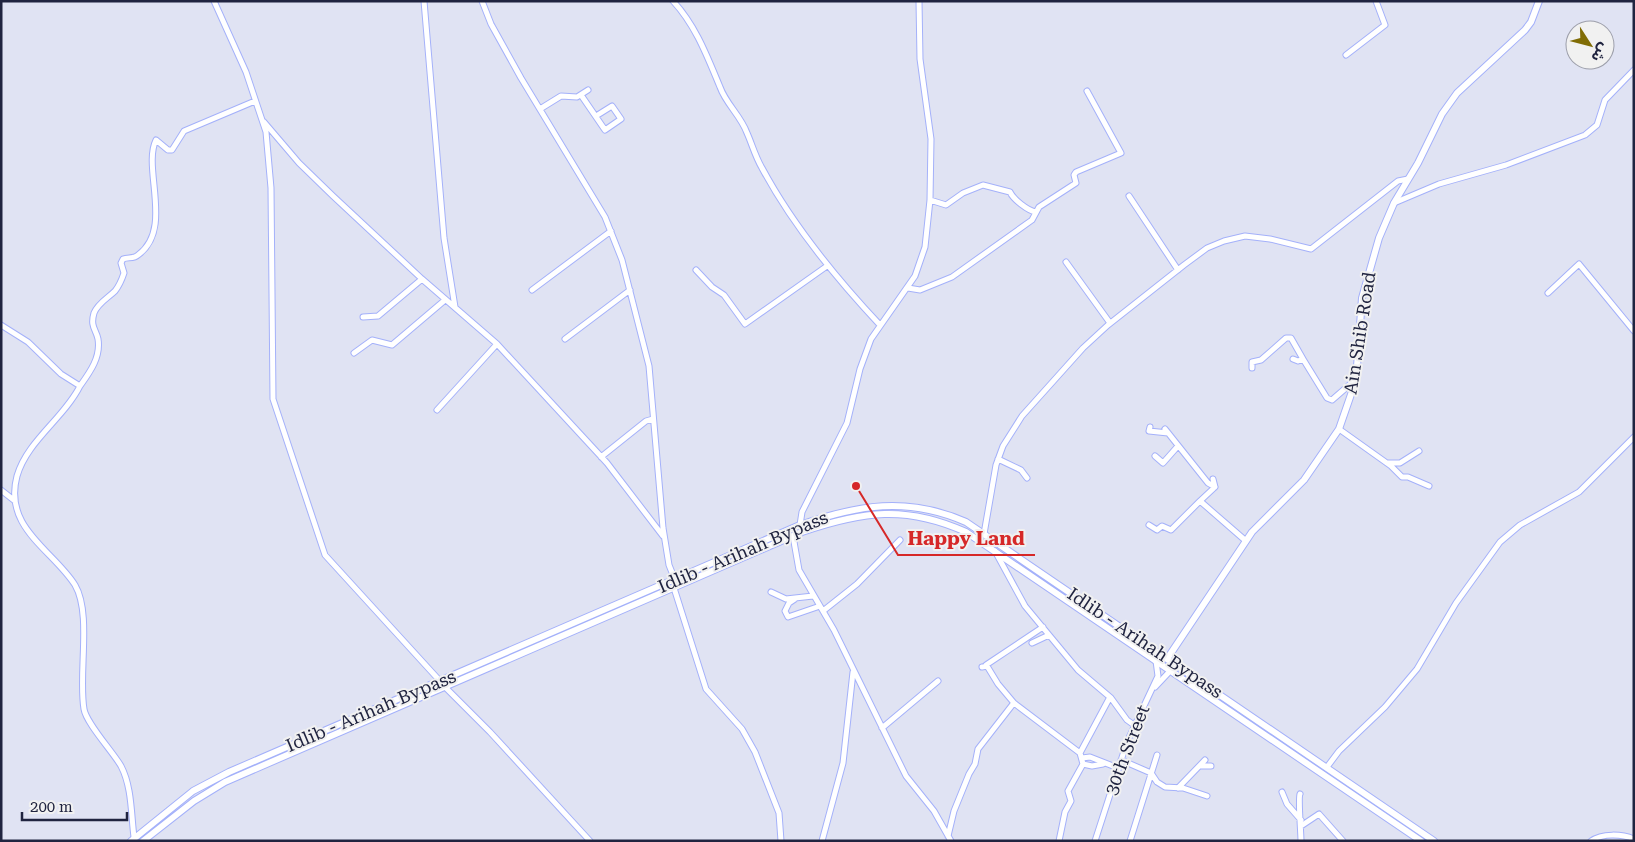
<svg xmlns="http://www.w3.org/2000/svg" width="1635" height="842" font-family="'Roboto Serif','Noto Sans Arabic',serif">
	<rect width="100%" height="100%" fill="#e0e3f3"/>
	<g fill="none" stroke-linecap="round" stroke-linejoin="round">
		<defs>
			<path id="minor" d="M214,1l32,71 20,60 5,56 2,211 52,156 115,126
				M424,1l20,237 11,69
				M482,1l9,23 30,54 84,139 17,43 27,106 14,162 6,37 6,15
				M673,1c23,25 34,55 47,86 6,17 21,29 27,46 5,11 8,23 15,35 31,58 73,109 118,157
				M1346,55l39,-30 -9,-24
				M581,95l24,35 16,-11 -9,-13 -16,10
				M540,109l21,-13 16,1 11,-7
				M264,122l35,41 34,33 89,83 75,65 110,119 56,73
				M1129,196l49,74
				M930,200l16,5 17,-12 20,-8 27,7c3,7 18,19 26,20
				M1394,203l45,-19 67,-19 79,-30 12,-10 8,-25 29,-30
				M1066,262l44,61
				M696,270l16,17 12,8 21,29 82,-58
				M908,288l12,2 32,-13 80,-57 7,-13 37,-24 -2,-8 2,-3 45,-19 -34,-62
				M532,290l79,-59
				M1548,293l31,-29 55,67
				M363,317l15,-1 44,-37
				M1,325l27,17 33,32 19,12c-16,32 -53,55 -63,90 -14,52 36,74 58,109 17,29 3,89 9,124 2,14 29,43 37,57 11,21 10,48 13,71
				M565,339l65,-49
				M354,353l18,-13 20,5 53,-45
				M1293,359l5,2 5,-2 24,39 5,2 23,-20
				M1252,368v-6l9,-2 25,-22h5l12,21
				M80,386c10,-14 21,-29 18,-47 -2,-10 -8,-12 -4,-26 4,-10 14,-15 21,-22 4,-5 7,-12 9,-18l-3,-10 2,-4c5,-2 11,0 15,-4 36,-26 4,-87 18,-115l12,10h4l12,-19 71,-30
				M437,410l60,-66
				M1150,427l-1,4 19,2
				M1165,429l43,54 7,4
				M1339,429l52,37 11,11h6l21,9
				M1155,456l8,7 15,-17
				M601,457l45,-36 7,-2
				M998,459l23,11 6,8
				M1387,463h13l19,-12
				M1,490l14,11
				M1200,501l15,-14 -2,-8
				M800,525l2,-13 45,-89 13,-54 11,-30 44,-63 10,-29 5,-47 1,-61 -11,-80 -1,-58
				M1149,525l8,5 5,-4 9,4 29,-29 46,40
				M984,534l12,-69 7,-19 19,-30 61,-68 25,-23 76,-60 23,-17 17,-7 21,-5 25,3 41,10 87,-68 10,-2
				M793,536l6,34 35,60 72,146 28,35 17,30
				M995,551l30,55 53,64 33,28 16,22 7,5
				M674,588l32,101 36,40 13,23 24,61 2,28
				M771,592l15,7 27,-3
				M795,599l-6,4 -4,8 3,6 32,-11
				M823,611l34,-27 43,-44
				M1032,643l17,-8
				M986,665l57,-38
				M982,667l5,-1 11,18 16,19
				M445,687l45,45 100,109
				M1155,687l16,-17
				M882,728l56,-47
				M1082,758l8,-1 28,11
				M1121,760l30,13 6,9 8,5 18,1 24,8
				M1083,764l9,2 11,-2
				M1201,766h10
				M1327,767l12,-16 46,-44 32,-38 39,-66 44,-61 20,-17 59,-33 55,-55
				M1178,788l27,-28
				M1282,792l5,12 14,16
				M1300,794c-2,4 1,39 1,47
				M1301,826l18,-12 24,27
				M948,836l6,-25 15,-37 6,-10 3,-15 35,-45 1,-1 66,50 30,-56
				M822,841l21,-78 10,-91
				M1059,841l6,-29 6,-11 -3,-10 15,-27 -3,-11
				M1095,841l32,-99 31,-66 -2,-15
				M1130,841l27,-86
				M1591,841c11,-8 31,-7 43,-2"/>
			<path id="major" d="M1167,659l85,-127 52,-52 35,-51 17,-49 6,-82 17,-60 15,-35 24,-40 24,-49 15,-21 68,-63 6,-8 8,-21
				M131,841l62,-50 36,-19 571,-247c58,-20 107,-29 166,-3l468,319
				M143,841l51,-40 31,-19 577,-250c61,-21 104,-27 164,0l455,309"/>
		</defs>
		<!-- minor casing -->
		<use href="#minor" stroke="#a4b1fa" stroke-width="7"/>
		<!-- major casing -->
		<use href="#major" stroke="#a4b1fa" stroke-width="8"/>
		<!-- minor -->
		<use href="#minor" stroke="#fff" stroke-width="5"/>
		<!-- major -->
		<use href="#major" stroke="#fff" stroke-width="6"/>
	</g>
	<g text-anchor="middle" stroke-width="4" stroke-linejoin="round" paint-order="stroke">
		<!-- street labels -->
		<g font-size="18" fill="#202440" stroke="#f1f1f1">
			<text transform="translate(1360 333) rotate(-81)" y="6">Ain Shib Road</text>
			<text transform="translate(743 552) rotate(-23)" y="6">Idlib - Arihah Bypass</text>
			<text transform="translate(1145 643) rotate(34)" y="6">Idlib - Arihah Bypass</text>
			<text transform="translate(371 711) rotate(-23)" y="6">Idlib - Arihah Bypass</text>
			<text transform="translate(1127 750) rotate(-69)" y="6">30th Street</text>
		</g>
	</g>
	<!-- callouts -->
	<path fill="none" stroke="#d62828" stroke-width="2" d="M856 486L898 555H1035"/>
	<circle fill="#d62828" stroke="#f1f1f1" stroke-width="2" cx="856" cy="486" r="5"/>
	<g font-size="19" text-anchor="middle" font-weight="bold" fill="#d62828" stroke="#f1f1f1" stroke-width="4" stroke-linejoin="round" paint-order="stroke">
		<text x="966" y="545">Happy Land</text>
	</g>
	<!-- border -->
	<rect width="1635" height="842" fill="none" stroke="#202440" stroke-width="5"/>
	<!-- north arrow -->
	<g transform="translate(1590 45) rotate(126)"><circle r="24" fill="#f1f1f1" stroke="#9d9faa"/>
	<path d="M0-4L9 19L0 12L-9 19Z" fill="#806c05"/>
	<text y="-8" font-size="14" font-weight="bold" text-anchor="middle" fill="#202440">ش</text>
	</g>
	<!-- scale -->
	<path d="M22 812v8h105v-8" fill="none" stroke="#202440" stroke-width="2.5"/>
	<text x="30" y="812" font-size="15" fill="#202440" stroke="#f1f1f1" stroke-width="4" paint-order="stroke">200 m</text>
</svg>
